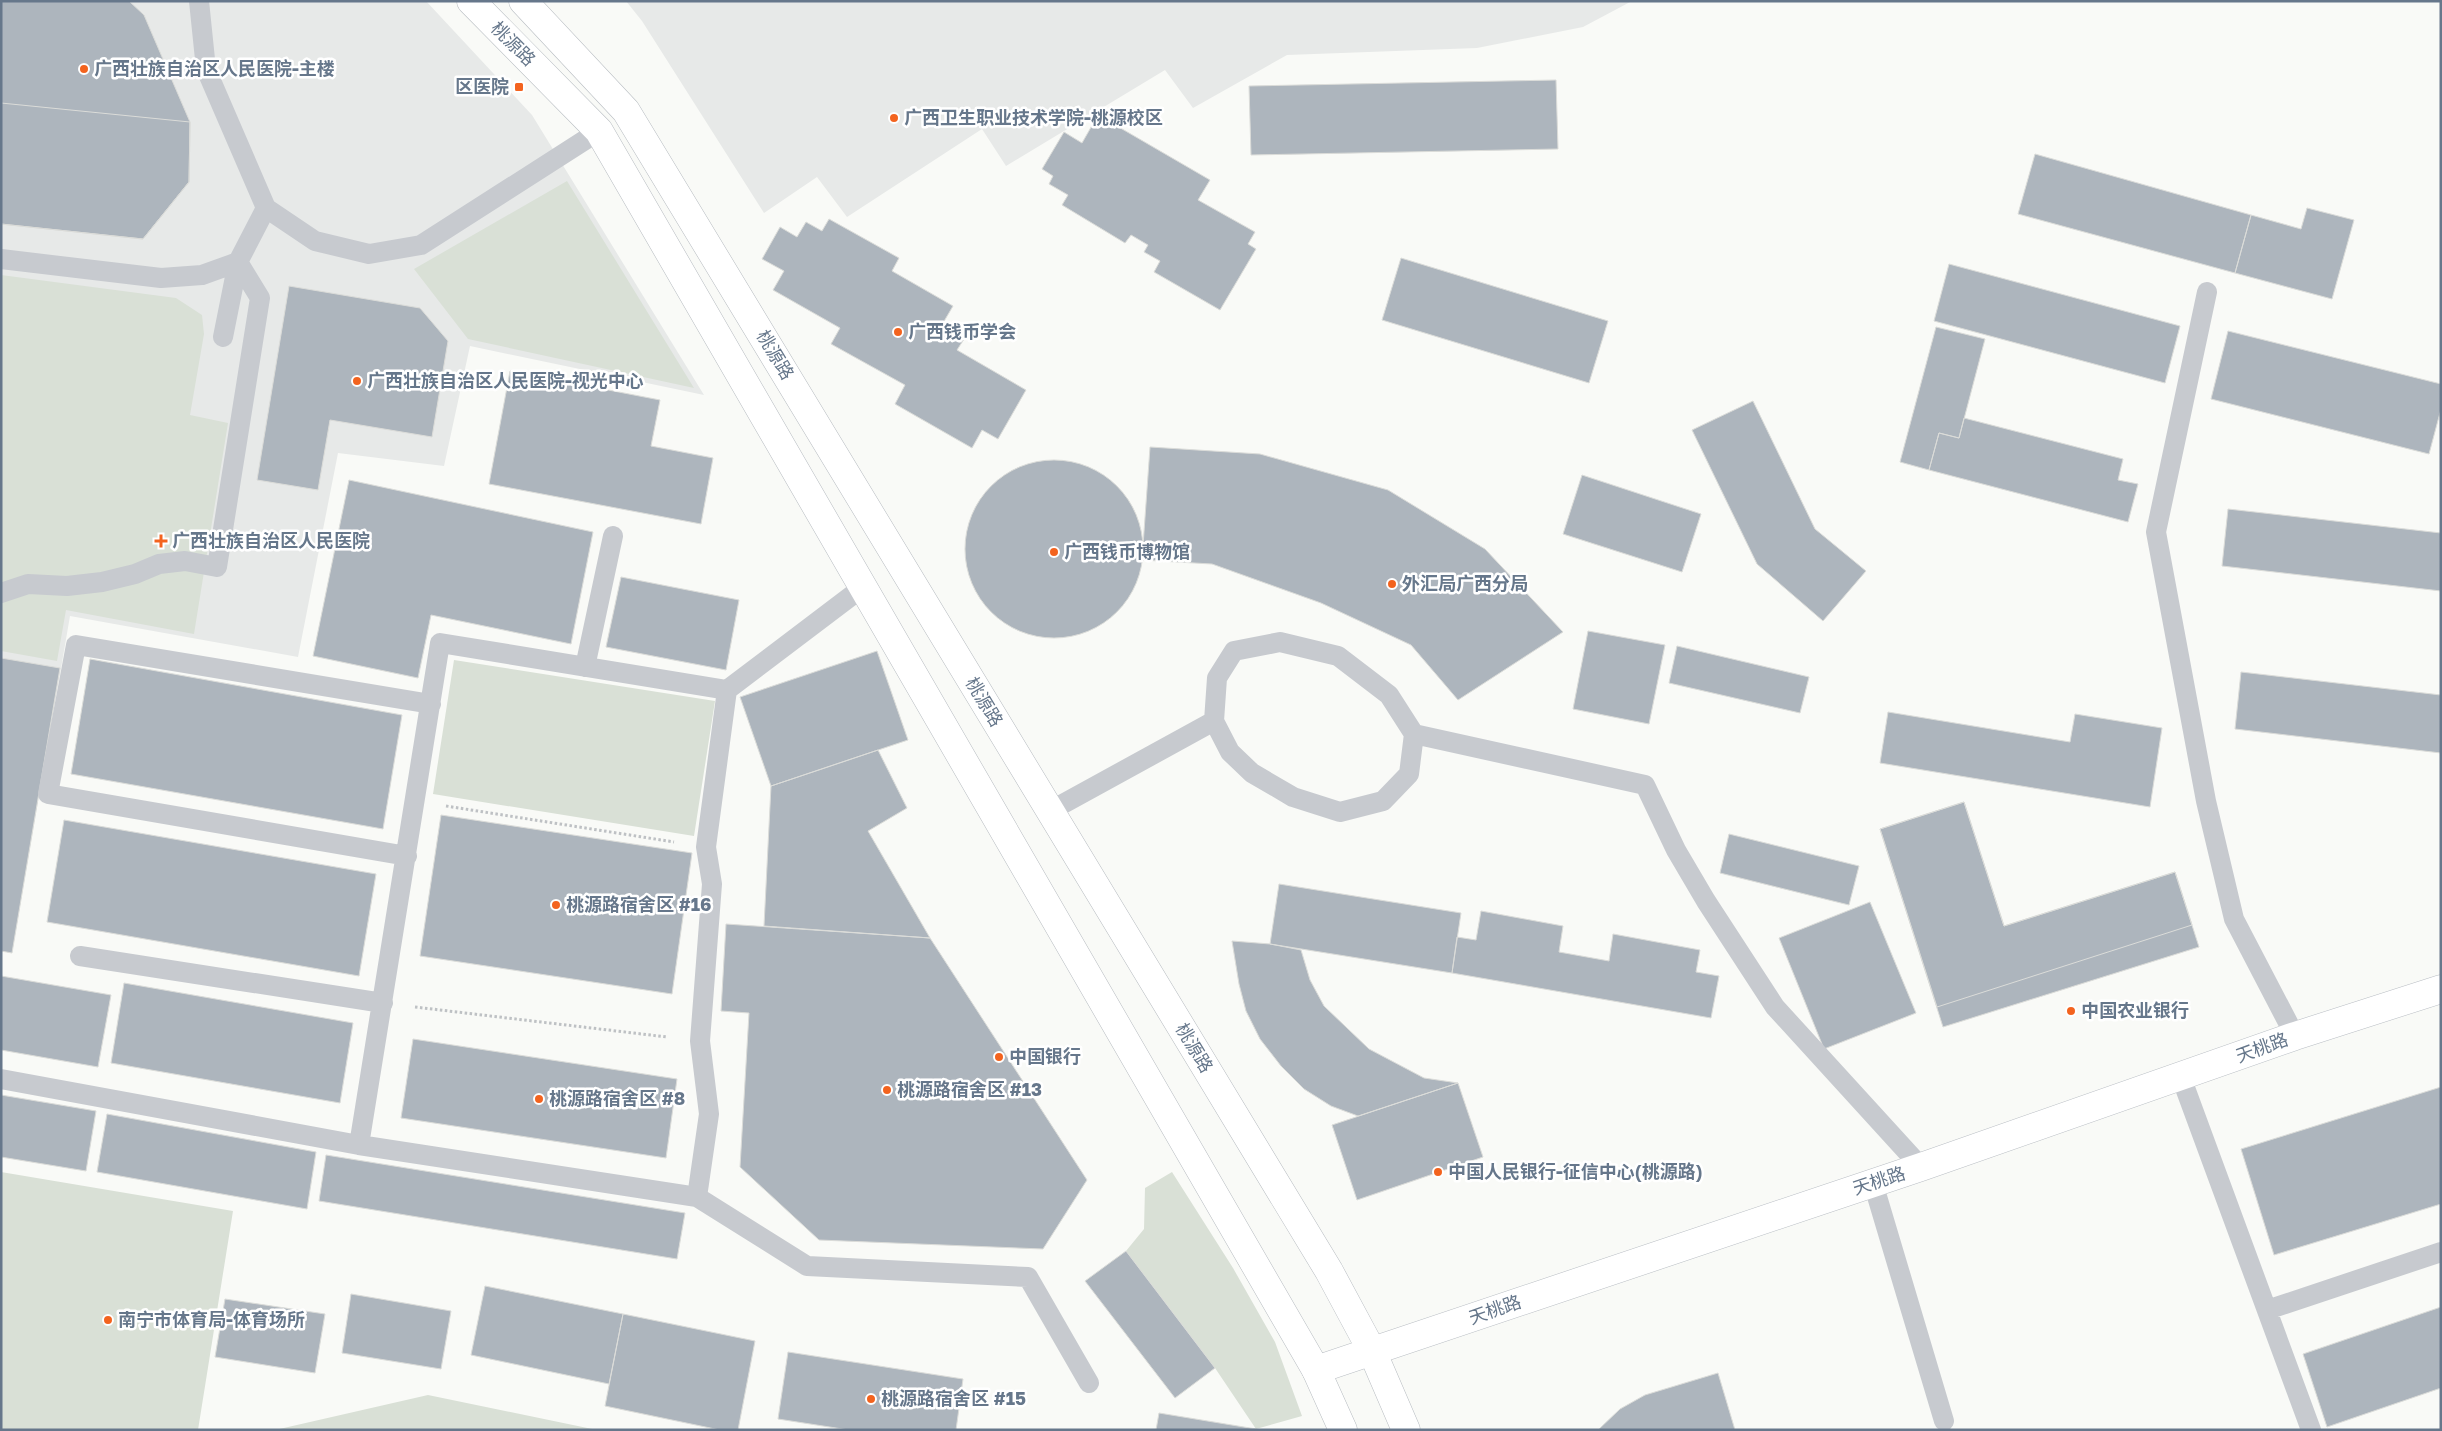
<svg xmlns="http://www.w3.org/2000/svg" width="2442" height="1431" font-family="'Golos Text','Noto Sans SC',sans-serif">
	<rect width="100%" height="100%" fill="#f9faf7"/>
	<!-- built -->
	<path fill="#e7e9e8" d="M1,1h425l106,114 172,280 -234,-49 -26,120 -106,-13 -40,204 -228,-41 -58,337 -11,-2z
		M626,1h1006l-49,26 -106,21 -190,7 -94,53 -28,-38 -159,96 -24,-37 -135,88 -30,-40 -53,36 -122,-192z"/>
	<!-- green -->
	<path fill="#d9e0d6" d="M567,181l127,207 -226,-49 -54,-70z
		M1,275l175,23 26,17 2,19 -14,81 38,8 -34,211 -128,-24 -9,51 -56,-10z
		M454,660l261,41 -21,135 -261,-42z
		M1,1172l232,39 -35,219h-197z
		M1172,1172l61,96 42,74 27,74 -46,13 -41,-61 -89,-117 18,-22 1,-41z
		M428,1395l169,35h-322z"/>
	<!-- building -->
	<path fill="#adb5bd" stroke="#dbdcd9" d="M1,1h128l15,14 46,107 -1,60 -46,57 -142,-15z
		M1556,80l2,69 -307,6 -2,-69z
		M1,103l189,19 -1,60 -46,57 -142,-15z
		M1098,115l112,65 -12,20 57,32 -7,12 8,5 -36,61 -66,-38 6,-11 -16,-9 4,-7 -17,-10 -6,8 -63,-38 6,-10 -19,-11 4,-8 -11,-7 22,-37 18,11z
		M2035,154l216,61 -16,58 -217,-59z
		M2307,208l47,12 -22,79 -97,-26 16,-58 50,14z
		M829,219l70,39 -7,13 61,35 -10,17 23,13 -9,14 69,40 -28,49 -16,-9 -10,18 -77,-44 10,-19 -74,-41 9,-16 -67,-38 11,-19 -22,-12 18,-32 17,10 9,-15 16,9z
		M1401,258l207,63 -19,62 -207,-63z
		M1949,264l231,62 -15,57 -231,-62z
		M289,286l131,22 28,33 -16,96 -102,-17 -12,70 -61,-10z
		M1936,327l49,12 -26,99 -20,-5 -10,37 -29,-8z
		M2228,331l213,53v25l-12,45 -218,-55z
		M510,371l150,29 -9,46 62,12 -12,66 -212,-40z
		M1753,401l62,128 51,42 -43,50 -66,-57 -65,-134z
		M1964,418l159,41 -5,21 20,4 -10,38 -199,-52 10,-37 20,5z
		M1150,447l110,7 128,36 97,59 78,83 -105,68 -47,-55 -90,-42 -109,-39 -70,-4z
		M965 549a89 89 0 1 1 178 0a89 89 0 1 1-178 0Z
		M1582,475l119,39 -19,58 -119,-38z
		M349,480l244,52 -22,112 -140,-29 -13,63 -105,-22z
		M2228,509l213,24v58l-219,-25z
		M621,577l118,23 -13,70 -120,-23z
		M1588,631l77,14 -16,79 -76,-15z
		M1677,646l132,31 -9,36 -131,-30z
		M877,651l31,89 -137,46 -31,-89z
		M1,658l59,10 -48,285 -11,-2z
		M90,659l312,56 -19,114 -312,-55z
		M2241,672l200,23v58l-206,-24z
		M1888,712l182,30 5,-28 87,14 -12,79 -270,-44z
		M878,750l29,58 -39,23 62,107 -166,-12 7,-140z
		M1964,802l40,124 171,-54 24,75 -256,80 -63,-198z
		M1964,802l40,124 171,-54 17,53 -255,82 -57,-178z
		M441,815l251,38 -20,141 -252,-38z
		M64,820l312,54 -17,102 -312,-54z
		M1729,834l130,32 -10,39 -129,-32z
		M1279,884l182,29 -9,60 -182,-29z
		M1870,902l46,111 -92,36 -45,-111z
		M1481,911l82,15 -4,26 50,9 4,-27 87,16 -4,22 23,4 -8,42 -259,-45 5,-36 19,3z
		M726,924l204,14 157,242 -44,69 -224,-9 -79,-73 9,-154 -28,-2z
		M1232,941l38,3 31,6 9,30 14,26 45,43 55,29 34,5 -100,33 -27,-10 -27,-17 -23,-23 -21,-27 -14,-28 -7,-27z
		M1,976l110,19 -13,72 -97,-17z
		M124,983l229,40 -13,80 -229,-40z
		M413,1039l264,40 -11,79 -265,-40z
		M1458,1083l25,74 -126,43 -25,-75z
		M2441,1087v117l-167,51 -33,-106z
		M1,1095l95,16 -10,60 -85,-14z
		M107,1114l209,38 -9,57 -210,-37z
		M326,1155l359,58 -8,46 -358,-58z
		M1126,1251l89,117 -40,30 -90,-117z
		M485,1286l138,28 -14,70 -138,-29z
		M351,1294l100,17 -10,58 -99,-16z
		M225,1299l100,15 -10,59 -100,-16z
		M2441,1307v81l-114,39 -24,-73z
		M623,1314l132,27 -17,89h-18l-115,-24z
		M788,1352l175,27 -7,51h-107l-71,-11z
		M1718,1373l17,57h-137l22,-21 25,-14z
		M1159,1413l97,16v1h-100z"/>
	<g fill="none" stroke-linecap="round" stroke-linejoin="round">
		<defs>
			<path id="secondary" d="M1316,1370l605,-203 374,-131 146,-47"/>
			<path id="primary" d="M471,1l128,130 717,1239 27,60
				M523,1l103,110 703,1160 43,80 34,79"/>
		</defs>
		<!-- secondary casing -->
		<use href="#secondary" stroke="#b9bec4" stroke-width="29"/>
		<!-- primary casing -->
		<use href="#primary" stroke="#b7bcc1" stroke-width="29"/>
		<!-- path -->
		<path stroke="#bec1c4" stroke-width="3" stroke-dasharray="2.5 2.5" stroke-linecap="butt" d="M446,806l228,36
			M415,1007l252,30"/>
		<!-- lane -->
		<path stroke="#c7cacf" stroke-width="20" d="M199,1l7,68 60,139 49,33 54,13 52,-9 178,-114
			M1,259l160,19 41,-3 36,-13 28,-54
			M2207,292l-51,240 50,269 28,118 61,117
			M223,337l15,-75
			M1,593l27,-9 39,2 35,-4 33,-8 24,-10 26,-3 32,6 43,-269 -22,-36
			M585,667l28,-131
			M727,690l-21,157 6,37 -12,157 9,73 -12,83 -338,-52 81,-502 287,47 136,-103
			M1414,734l231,51 31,65 30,51 69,106 146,160
			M1050,811l164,-90 3,-43 17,-27 46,-9 58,14 51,39 25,39 -5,40 -26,27 -43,11 -47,-15 -41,-24 -22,-21 -16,-31
			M407,856l-359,-62 28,-149 355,59
			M80,956l303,47
			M2181,1077l130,353
			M1,1079l358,66
			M1873,1183l71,238
			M697,1197l110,69 221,11 61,106
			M2267,1310l174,-58"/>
		<!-- secondary -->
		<use href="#secondary" stroke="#fff" stroke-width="28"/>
		<!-- primary -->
		<use href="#primary" stroke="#fff" stroke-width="28"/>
	</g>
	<!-- markers -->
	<g fill="#f3631e" stroke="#fff" stroke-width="2">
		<circle cx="84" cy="69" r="5"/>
		<rect x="514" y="82" width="10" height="10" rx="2.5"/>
		<circle cx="894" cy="118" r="5"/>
		<circle cx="898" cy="332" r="5"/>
		<circle cx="357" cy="381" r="5"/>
		<path d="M158.5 533.5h5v5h5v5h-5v5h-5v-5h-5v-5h5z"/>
		<circle cx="1054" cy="552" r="5"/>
		<circle cx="1392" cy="584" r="5"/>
		<circle cx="556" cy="905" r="5"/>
		<circle cx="2071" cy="1011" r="5"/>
		<circle cx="999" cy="1057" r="5"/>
		<circle cx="887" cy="1090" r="5"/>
		<circle cx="539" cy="1099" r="5"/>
		<circle cx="1438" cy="1172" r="5"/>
		<circle cx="108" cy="1320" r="5"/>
		<circle cx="871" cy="1399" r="5"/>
	</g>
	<g text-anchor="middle" stroke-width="5" stroke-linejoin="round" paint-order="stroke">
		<!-- street labels -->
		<g font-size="18" fill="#66778b" stroke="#fff">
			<text transform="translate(513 44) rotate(45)" y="6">桃源路</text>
			<text transform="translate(775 355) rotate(59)" y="6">桃源路</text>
			<text transform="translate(984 702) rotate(59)" y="6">桃源路</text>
			<text transform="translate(1194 1048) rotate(59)" y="6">桃源路</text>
			<text transform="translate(2262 1048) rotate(-20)" y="6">天桃路</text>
			<text transform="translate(1879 1181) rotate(-18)" y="6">天桃路</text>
			<text transform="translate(1495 1310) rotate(-19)" y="6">天桃路</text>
		</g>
		<!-- poi labels -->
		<g font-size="18" font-weight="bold" fill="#66778b" stroke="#fff" text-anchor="start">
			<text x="94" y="75">广西壮族自治区人民医院-主楼</text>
			<text x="509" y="93" text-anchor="end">区医院</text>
			<text x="904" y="124">广西卫生职业技术学院-桃源校区</text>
			<text x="908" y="338">广西钱币学会</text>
			<text x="367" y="387">广西壮族自治区人民医院-视光中心</text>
			<text x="172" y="547">广西壮族自治区人民医院</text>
			<text x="1064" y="558">广西钱币博物馆</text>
			<text x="1402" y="590">外汇局广西分局</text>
			<text x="566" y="911">桃源路宿舍区 #16</text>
			<text x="2081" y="1017">中国农业银行</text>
			<text x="1009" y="1063">中国银行</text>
			<text x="897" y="1096">桃源路宿舍区 #13</text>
			<text x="549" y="1105">桃源路宿舍区 #8</text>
			<text x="1448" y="1178">中国人民银行-征信中心(桃源路)</text>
			<text x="118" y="1326">南宁市体育局-体育场所</text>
			<text x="881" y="1405">桃源路宿舍区 #15</text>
		</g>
	</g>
	<!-- border -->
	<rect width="2442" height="1431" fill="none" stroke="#66778b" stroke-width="5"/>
</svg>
